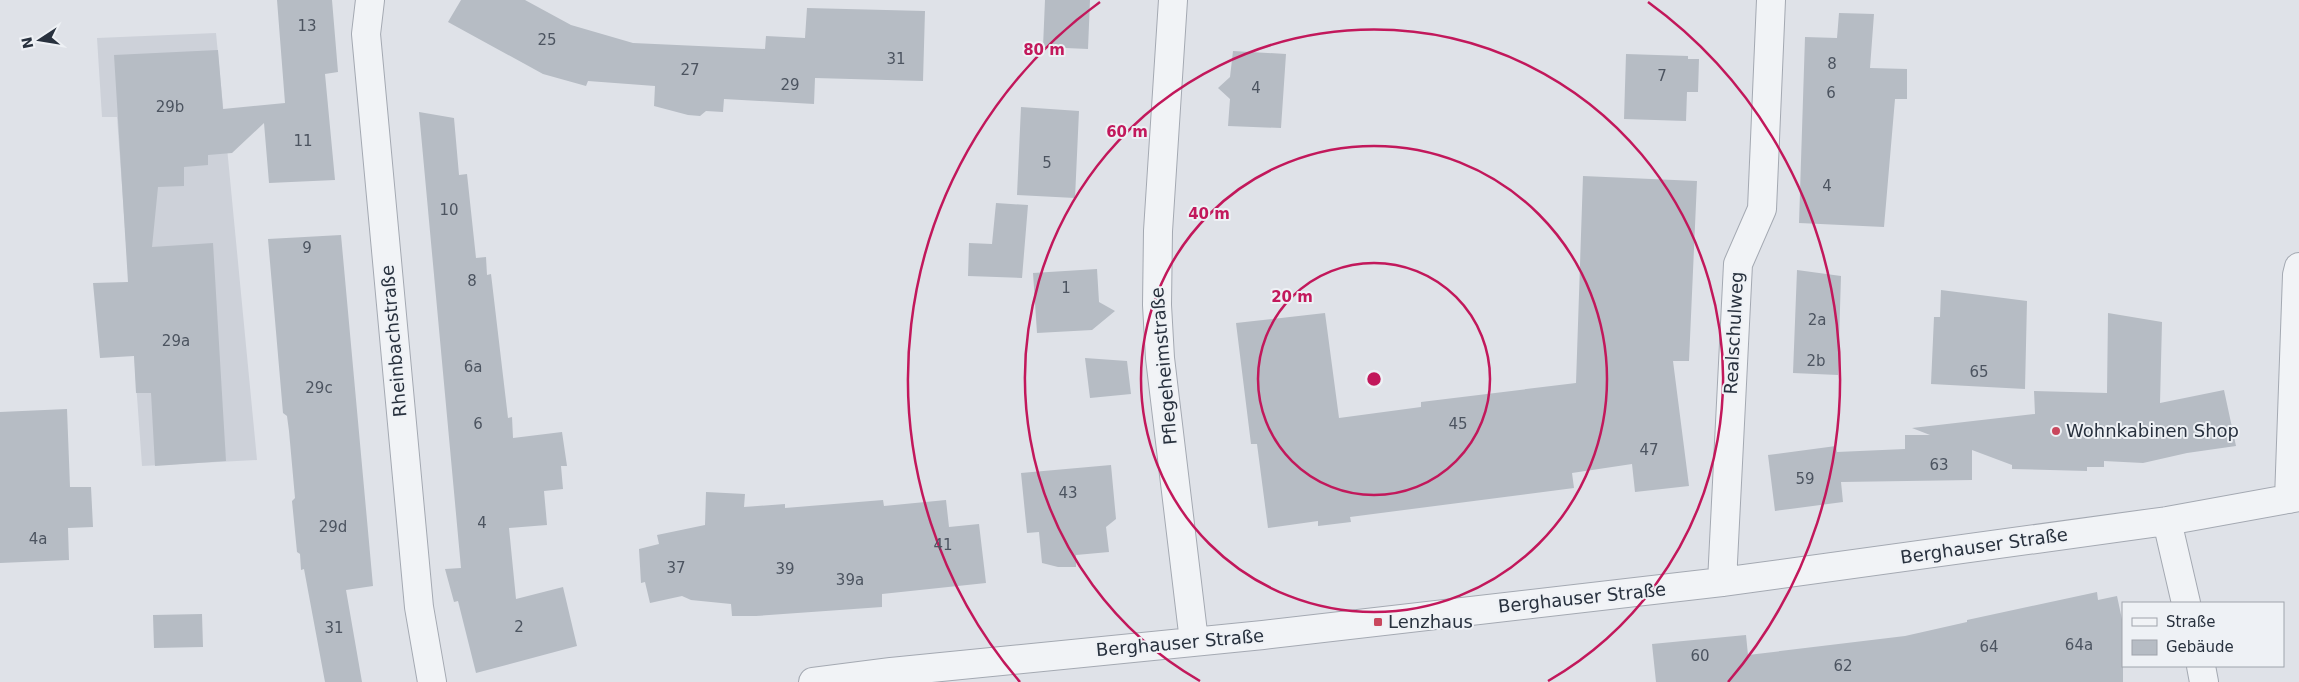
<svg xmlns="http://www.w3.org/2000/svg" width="2299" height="682" font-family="'DejaVu Sans',sans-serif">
	<rect width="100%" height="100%" fill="#dfe2e8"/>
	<!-- built -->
	<path fill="#cdd1d9" d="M216,33l41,427 -115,6 -25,-349h-15l-5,-79z"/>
	<!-- building -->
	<path fill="#b6bcc4" d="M277,0h55l6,72 -13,2 10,106 -66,3 -5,-60 -32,30 -24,2v10l-24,2v19l-26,1 -6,60 61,-4 13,218 -71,5 -4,-73h-15l-2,-37 -34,2 -7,-75 35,-1 -14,-227 104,-5 5,59 62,-6z
		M461,0h64l46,25 62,18 132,6 1,-13 39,2 2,-30 118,3 -2,70 -108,-3 -1,26 -90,-5 -1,13 -17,-1 -6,5 -12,-1 -34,-9 1,-20 -67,-5 -2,5 -43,-12 -95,-52z
		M1045,0h45l-2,49 -45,-2z
		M1839,13l35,1 -4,54 37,1v30h-12l-11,128 -85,-4 6,-186 32,1z
		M1233,51l53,3 -5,74 -53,-2 2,-27 -12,-11 12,-11z
		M1626,54l62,2v3h11l-1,33h-11l-1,29 -62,-2z
		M1021,107l58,4 -4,87 -58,-3z
		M419,112l35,6 5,57 8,-1 9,84 10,-1 1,18 4,-1 17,144 4,-1 1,21 49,-6 5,34h-6l2,23 -19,2 3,34 -38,3 7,71 47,-12 14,59 -101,27 -18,-72 -4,1 -9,-33 16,-1z
		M1583,176l114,5 -8,180h-16l16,125 -54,6 -3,-28 -60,9 2,15 -224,29 1,5 -33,4v-5l-50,7 -11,-84h-6l-15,-121 89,-10 14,105 82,-11v-5l155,-19z
		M996,203l32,2 -6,73 -54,-2 1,-33 23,1z
		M341,235l32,351 -27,4 16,92h-37l-21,-113 -3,1 -1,-16 -3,-2 -5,-51 3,-3 -6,-67 -2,-15 -4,-3 -15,-174z
		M1097,269l2,33 16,9 -23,19 -55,3 -4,-60z
		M1797,270l44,6 -3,99 -45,-2z
		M1941,290l86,11 -2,88 -94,-5 3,-67h6z
		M2108,313l54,9 -2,81 64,-13 12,56 -49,7 -44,10 -39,-2v6h-17v4l-75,-2v-4l-40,-15v30l-131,2 2,20 -68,9 -7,-56 68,-9 1,6 68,-3v-14h25l-18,-7 123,-14 -1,-23 73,2z
		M1085,358l42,3 4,33 -41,4z
		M67,409l3,78h21l2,40 -25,1 1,32 -69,3v-151z
		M1111,465l5,54 -10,8 3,25 -33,3v12h-18l-16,-4 -3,-31 -12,1 -6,-60z
		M706,492l39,2 -1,13 41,-3v4l98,-8 1,6 62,-6 3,27 30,-3 7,59 -104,11v13l-126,9h-24l-1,-12 -40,-4 -9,-4 -32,7 -5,-21 -4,1 -2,-34 20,-5 -2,-9 48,-10z
		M2097,592l1,8 19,-4 6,28v58h-467l-4,-38 94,-9 2,20 157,-19 62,-14v-2z
		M202,614l1,33 -49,1 -1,-33z"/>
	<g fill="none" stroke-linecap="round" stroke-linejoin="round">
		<defs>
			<path id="minor" d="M370,0l-4,34 53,573 13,75
				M1173,0l-15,231 -1,74 3,53 34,283
				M2289,499l8,-224 2,-8
				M2167,521l19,82
				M1722,582l16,-318 24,-55 9,-209
				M2201,666l3,16
				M813,682l78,-10 372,-37 459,-53 445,-61 132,-24"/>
		</defs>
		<!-- minor casing -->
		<use href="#minor" stroke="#a4a9b2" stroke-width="30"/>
		<!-- minor -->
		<use href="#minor" stroke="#f1f3f6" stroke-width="28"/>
	</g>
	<!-- distance rings -->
	<g fill="none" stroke="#c2185b" stroke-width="2.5">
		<circle cx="1374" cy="379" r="116"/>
		<circle cx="1374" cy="379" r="233"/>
		<path d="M1200 681A349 349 0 1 1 1548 681"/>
		<path d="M1020 682A466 466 0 0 1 1100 2M1648 2A466 466 0 0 1 1728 682"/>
	</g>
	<!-- markers -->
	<g fill="#c9475d" stroke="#eef1f5" stroke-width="2">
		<circle cx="2056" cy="431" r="5"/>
		<rect x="1373" y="617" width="10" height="10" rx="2.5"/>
	</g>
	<g text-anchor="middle" stroke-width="4" stroke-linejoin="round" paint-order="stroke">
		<!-- number labels -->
		<g font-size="15" fill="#4c5460">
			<text x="307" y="31">13</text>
			<text x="547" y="45">25</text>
			<text x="896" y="64">31</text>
			<text x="1832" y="69">8</text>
			<text x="690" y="75">27</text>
			<text x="1662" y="81">7</text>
			<text x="790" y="90">29</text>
			<text x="1256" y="93">4</text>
			<text x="1831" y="98">6</text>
			<text x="170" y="112">29b</text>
			<text x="303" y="146">11</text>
			<text x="1047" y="168">5</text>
			<text x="1827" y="191">4</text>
			<text x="449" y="215">10</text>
			<text x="307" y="253">9</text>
			<text x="472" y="286">8</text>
			<text x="1066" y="293">1</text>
			<text x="1817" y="325">2a</text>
			<text x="176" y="346">29a</text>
			<text x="1816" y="366">2b</text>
			<text x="473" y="372">6a</text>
			<text x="1979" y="377">65</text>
			<text x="319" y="393">29c</text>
			<text x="478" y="429">6</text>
			<text x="1458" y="429">45</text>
			<text x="1649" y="455">47</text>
			<text x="1939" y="470">63</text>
			<text x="1805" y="484">59</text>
			<text x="1068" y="498">43</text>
			<text x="482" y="528">4</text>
			<text x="333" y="532">29d</text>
			<text x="38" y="544">4a</text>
			<text x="943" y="550">41</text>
			<text x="676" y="573">37</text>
			<text x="785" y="574">39</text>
			<text x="850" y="585">39a</text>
			<text x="519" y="632">2</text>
			<text x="334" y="633">31</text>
			<text x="2079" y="650">64a</text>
			<text x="1989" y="652">64</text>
			<text x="1700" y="661">60</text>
			<text x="1843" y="671">62</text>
		</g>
		<!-- street labels -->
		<g font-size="18" fill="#28313e" stroke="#eef1f5">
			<text transform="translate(1734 333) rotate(-87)" y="6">Realschulweg</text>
			<text transform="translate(394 341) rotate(-95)" y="6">Rheinbachstraße</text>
			<text transform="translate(1164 366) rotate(-95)" y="6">Pflegeheimstraße</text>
			<text transform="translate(1984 546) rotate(-8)" y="6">Berghauser Straße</text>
			<text transform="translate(1582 598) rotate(-6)" y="6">Berghauser Straße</text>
			<text transform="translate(1180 643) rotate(-5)" y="6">Berghauser Straße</text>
		</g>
		<!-- poi labels -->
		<g font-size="18" fill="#28313e" stroke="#eef1f5" text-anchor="start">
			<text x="2066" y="437">Wohnkabinen Shop</text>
			<text x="1388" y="628">Lenzhaus</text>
		</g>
	</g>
	<circle cx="1374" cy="379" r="8" fill="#c2185b" stroke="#eef1f5" stroke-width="2.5"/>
	<g font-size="15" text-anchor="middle" font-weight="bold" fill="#c2185b" stroke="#eef1f5" stroke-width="4" stroke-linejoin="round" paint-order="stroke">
		<text x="1044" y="55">80 m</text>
		<text x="1127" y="137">60 m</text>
		<text x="1209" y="219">40 m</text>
		<text x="1292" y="302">20 m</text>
	</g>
	<!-- legend -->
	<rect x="2122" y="602" width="162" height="65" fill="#eef1f5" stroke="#9fa4ac"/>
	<rect x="2132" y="618" width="25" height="8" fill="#f1f3f6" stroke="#9fa4ac"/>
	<text x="2166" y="627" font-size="15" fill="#28313e">Straße</text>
	<rect x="2132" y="640" width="25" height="15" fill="#b6bcc4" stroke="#9fa4ac"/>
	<text x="2166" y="652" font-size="15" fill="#28313e">Gebäude</text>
	<!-- north arrow -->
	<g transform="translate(40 40) rotate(258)" stroke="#eef1f5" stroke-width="4" paint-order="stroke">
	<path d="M0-4L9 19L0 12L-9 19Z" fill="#28313e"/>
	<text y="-8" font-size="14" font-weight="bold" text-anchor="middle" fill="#28313e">N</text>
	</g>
</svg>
